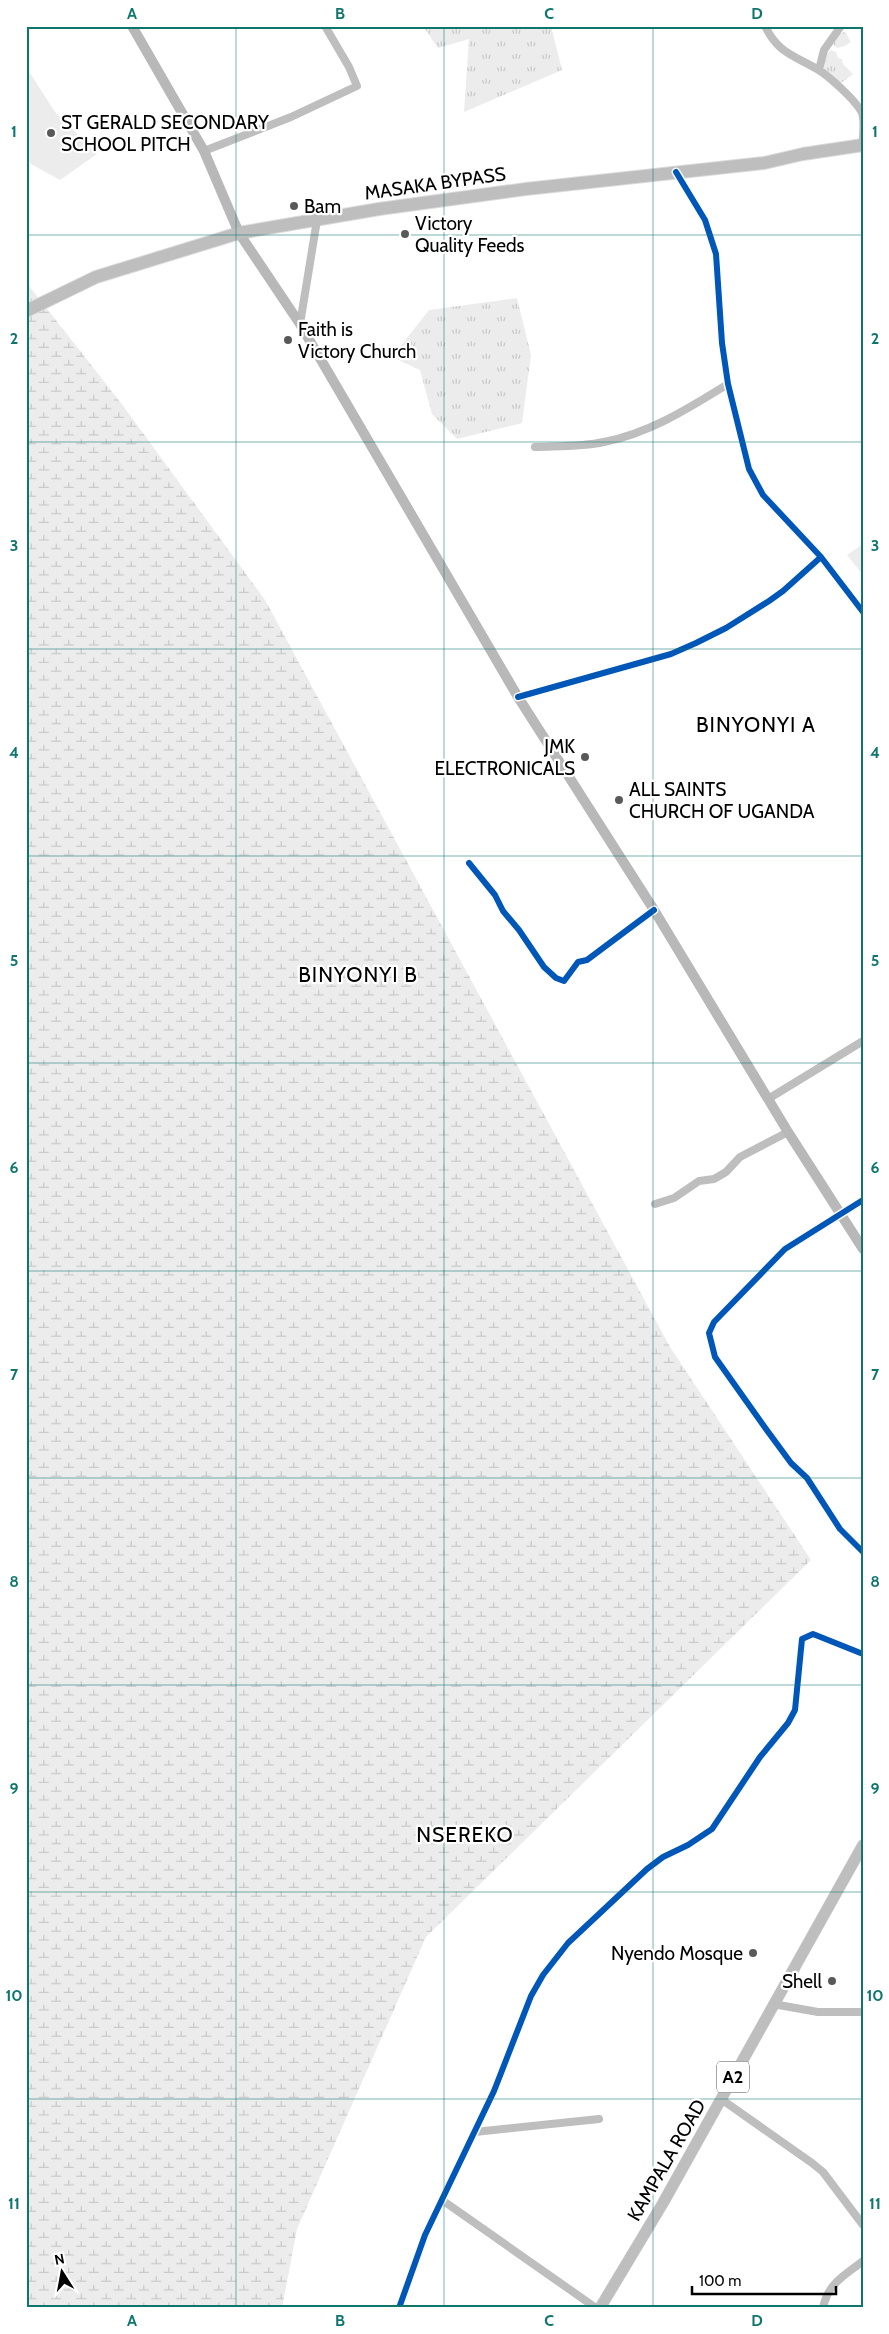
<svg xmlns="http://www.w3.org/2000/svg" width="889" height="2334" font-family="Cabin,sans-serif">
	<defs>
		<pattern id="grass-tufts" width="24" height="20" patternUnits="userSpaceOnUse" patternTransform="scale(1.25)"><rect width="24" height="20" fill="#ececec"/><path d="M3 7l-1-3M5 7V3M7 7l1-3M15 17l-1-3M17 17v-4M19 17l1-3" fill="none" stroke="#c9c9c9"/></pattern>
		<pattern id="wetland-marsh" width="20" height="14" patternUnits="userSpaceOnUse" patternTransform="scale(1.25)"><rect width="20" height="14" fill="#ececec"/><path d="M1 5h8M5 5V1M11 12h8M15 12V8" fill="none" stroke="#c9c9c9"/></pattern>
	</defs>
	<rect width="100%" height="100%" fill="#fff"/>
	<!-- grass -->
	<path fill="url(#grass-tufts)" d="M423,26h128l11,44 -98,42 5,-73 -31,9z
		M845,32l6,10 -6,4 -8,2 -6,-6 10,-9z
		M830,50l6,2 2,6 4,1 1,5 10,10 -13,10 -16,-15 2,-14z
		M517,298l14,57 -9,68 -65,16 -25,-25 -12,-44 -28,-13 37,-47z"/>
	<!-- wetland -->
	<path fill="url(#wetland-marsh)" d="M26,282l95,121 144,197 405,747 141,213 -385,377 -129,292 -15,79h-256z"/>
	<!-- green -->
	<path fill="#ececec" d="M28,70l27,42 42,42 -37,26 -29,-16 -5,-8v-85z
		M863,544v31l-16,-20z"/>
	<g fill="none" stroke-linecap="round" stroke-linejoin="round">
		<defs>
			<path id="primary" d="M600,2308l63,-105 200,-358"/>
			<path id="trunk" d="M26,311l70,-34 143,-44 140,-24 147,-20 238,-26 39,-9 60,-9"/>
		</defs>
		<!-- primary casing -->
		<use href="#primary" stroke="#dbdbdb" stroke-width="12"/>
		<!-- trunk casing -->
		<use href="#trunk" stroke="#dbdbdb" stroke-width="14"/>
		<!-- minor -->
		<path stroke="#bebebe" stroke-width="8" d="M765,26c13,27 28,29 52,43 12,7 37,30 44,42 5,8 1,25 2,34
			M819,70l5,-20 17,-24
			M204,151l87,-34 66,-31 -8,-19 -24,-41
			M676,172l29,48 11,34 6,89 6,41 21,85 14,26 58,62 42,55
			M300,324l17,-104
			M535,447c23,-1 46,0 69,-5 46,-9 85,-34 124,-58
			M518,697l153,-43 25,-11 30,-15 43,-27 14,-10 38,-34
			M469,863l26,32 8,16 16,19 25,37 12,11 8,3 14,-19 9,-2 16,-12 51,-38
			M768,1099l95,-58
			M863,1200l-78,49 -71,73 -5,11 6,24 51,72 25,34 16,15 33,51 23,23
			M655,1204l19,-6 25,-17 15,-2 12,-7 14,-15 48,-25
			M773,2004l45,8h45
			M721,2099l91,64 11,9 40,53
			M475,2132l124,-13
			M442,2200l154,108
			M399,2308l26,-73 69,-144 37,-95 12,-21 25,-32 79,-74 16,-12 25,-12 24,-16 48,-72 28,-34 7,-13 7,-71 11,-5 50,20
			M823,2308c5,-25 21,-32 40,-47"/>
		<!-- secondary -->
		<path stroke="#b8b8b8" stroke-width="10" d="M132,26l72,125 35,82 61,91 218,373 136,213 134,222 75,117"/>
		<!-- primary -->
		<use href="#primary" stroke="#bebebe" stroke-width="11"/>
		<!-- trunk -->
		<use href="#trunk" stroke="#bebebe" stroke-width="12"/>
		<defs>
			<path id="cycleway" d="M676,172l29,48 11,34 6,89 6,41 21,85 14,26 58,62 42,55
				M518,697l153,-43 25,-11 30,-15 43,-27 14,-10 38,-34
				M469,863l26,32 8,16 16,19 25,37 12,11 8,3 14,-19 9,-2 16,-12 51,-38
				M863,1200l-78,49 -71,73 -5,11 6,24 51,72 25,34 16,15 33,51 23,23
				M399,2308l26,-73 69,-144 37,-95 12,-21 25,-32 79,-74 16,-12 25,-12 24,-16 48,-72 28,-34 7,-13 7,-71 11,-5 50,20"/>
		</defs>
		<!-- cycleway casing -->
		<use href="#cycleway" stroke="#fff" stroke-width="9"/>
		<!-- cycleway -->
		<use href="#cycleway" stroke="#0057b8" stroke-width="6"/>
	</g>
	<!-- grid -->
	<path fill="none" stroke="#0f766e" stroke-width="1" stroke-opacity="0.55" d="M236,26v2282M444,26v2282M653,26v2282M26,235h837M26,442h837M26,649h837M26,856h837M26,1063h837M26,1271h837M26,1478h837M26,1685h837M26,1892h837M26,2099h837"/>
	<!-- markers -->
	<g fill="#595959" stroke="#fff" stroke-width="2">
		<circle cx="51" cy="133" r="5"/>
		<circle cx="294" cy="206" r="5"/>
		<circle cx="405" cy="234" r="5"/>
		<circle cx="288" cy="340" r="5"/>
		<circle cx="585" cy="757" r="5"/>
		<circle cx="619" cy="800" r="5"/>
		<circle cx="753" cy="1953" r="5"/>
		<circle cx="832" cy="1981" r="5"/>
	</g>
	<g text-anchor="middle" stroke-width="4.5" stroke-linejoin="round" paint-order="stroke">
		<!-- shield labels -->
		<rect fill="#fff" stroke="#4c4c4c" stroke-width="1" x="717" y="2061.5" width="32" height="31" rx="4"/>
		<g font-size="18" font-weight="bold" fill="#000">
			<text x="733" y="2083">A2</text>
		</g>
		<!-- poi labels -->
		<g font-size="19" fill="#000" stroke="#fff" text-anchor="start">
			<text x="61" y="129">ST GERALD SECONDARY<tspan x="61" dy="22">SCHOOL PITCH</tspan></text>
			<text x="304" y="213">Bam</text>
			<text x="415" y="230">Victory<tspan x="415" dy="22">Quality Feeds</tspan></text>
			<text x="298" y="336">Faith is<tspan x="298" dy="22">Victory Church</tspan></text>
			<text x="575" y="753" text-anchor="end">JMK<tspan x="575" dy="22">ELECTRONICALS</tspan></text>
			<text x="629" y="796">ALL SAINTS<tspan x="629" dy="22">CHURCH OF UGANDA</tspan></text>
			<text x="743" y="1960" text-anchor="end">Nyendo Mosque</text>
			<text x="822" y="1988" text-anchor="end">Shell</text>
		</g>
		<!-- street labels -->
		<g font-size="19" fill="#000" stroke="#fff">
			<text transform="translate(435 183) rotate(-8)" y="7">MASAKA BYPASS</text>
			<text transform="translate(666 2160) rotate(-60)" y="7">KAMPALA ROAD</text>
		</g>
		<!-- quarter labels -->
		<g font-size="21" letter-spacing="1" fill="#000" stroke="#fff">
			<text x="756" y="732">BINYONYI A</text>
			<text x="358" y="982">BINYONYI B</text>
			<text x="465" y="1842">NSEREKO</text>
		</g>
	</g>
	<!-- border -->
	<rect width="889" height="2334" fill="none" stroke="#ffffff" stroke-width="55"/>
	<!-- north arrow -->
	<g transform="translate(62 2272) rotate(349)" stroke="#ffffff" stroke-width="4" paint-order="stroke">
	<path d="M0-4L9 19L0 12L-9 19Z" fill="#000000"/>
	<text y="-8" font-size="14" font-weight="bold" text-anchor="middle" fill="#000000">N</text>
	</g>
	<!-- scale -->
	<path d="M692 2286v8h144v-8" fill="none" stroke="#000000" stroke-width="2.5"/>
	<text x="699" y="2286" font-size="15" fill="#000000" stroke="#ffffff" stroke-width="4" paint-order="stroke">100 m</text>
	<rect x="28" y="28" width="834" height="2278" fill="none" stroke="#0f766e" stroke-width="2"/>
	<g font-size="16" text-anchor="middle" font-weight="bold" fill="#0f766e">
		<text x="132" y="19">A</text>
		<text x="340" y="19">B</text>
		<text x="549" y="19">C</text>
		<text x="757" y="19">D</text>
		<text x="14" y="137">1</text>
		<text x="875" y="137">1</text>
		<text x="14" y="344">2</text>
		<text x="875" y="344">2</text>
		<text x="14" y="551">3</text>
		<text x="875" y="551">3</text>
		<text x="14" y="758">4</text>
		<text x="875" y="758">4</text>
		<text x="14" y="966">5</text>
		<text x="875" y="966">5</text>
		<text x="14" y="1173">6</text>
		<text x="875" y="1173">6</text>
		<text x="14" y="1380">7</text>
		<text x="875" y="1380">7</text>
		<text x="14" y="1587">8</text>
		<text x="875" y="1587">8</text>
		<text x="14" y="1794">9</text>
		<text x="875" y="1794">9</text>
		<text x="14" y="2001">10</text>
		<text x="875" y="2001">10</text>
		<text x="14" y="2209">11</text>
		<text x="875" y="2209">11</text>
		<text x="132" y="2326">A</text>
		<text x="340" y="2326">B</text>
		<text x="549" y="2326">C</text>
		<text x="757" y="2326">D</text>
	</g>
</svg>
